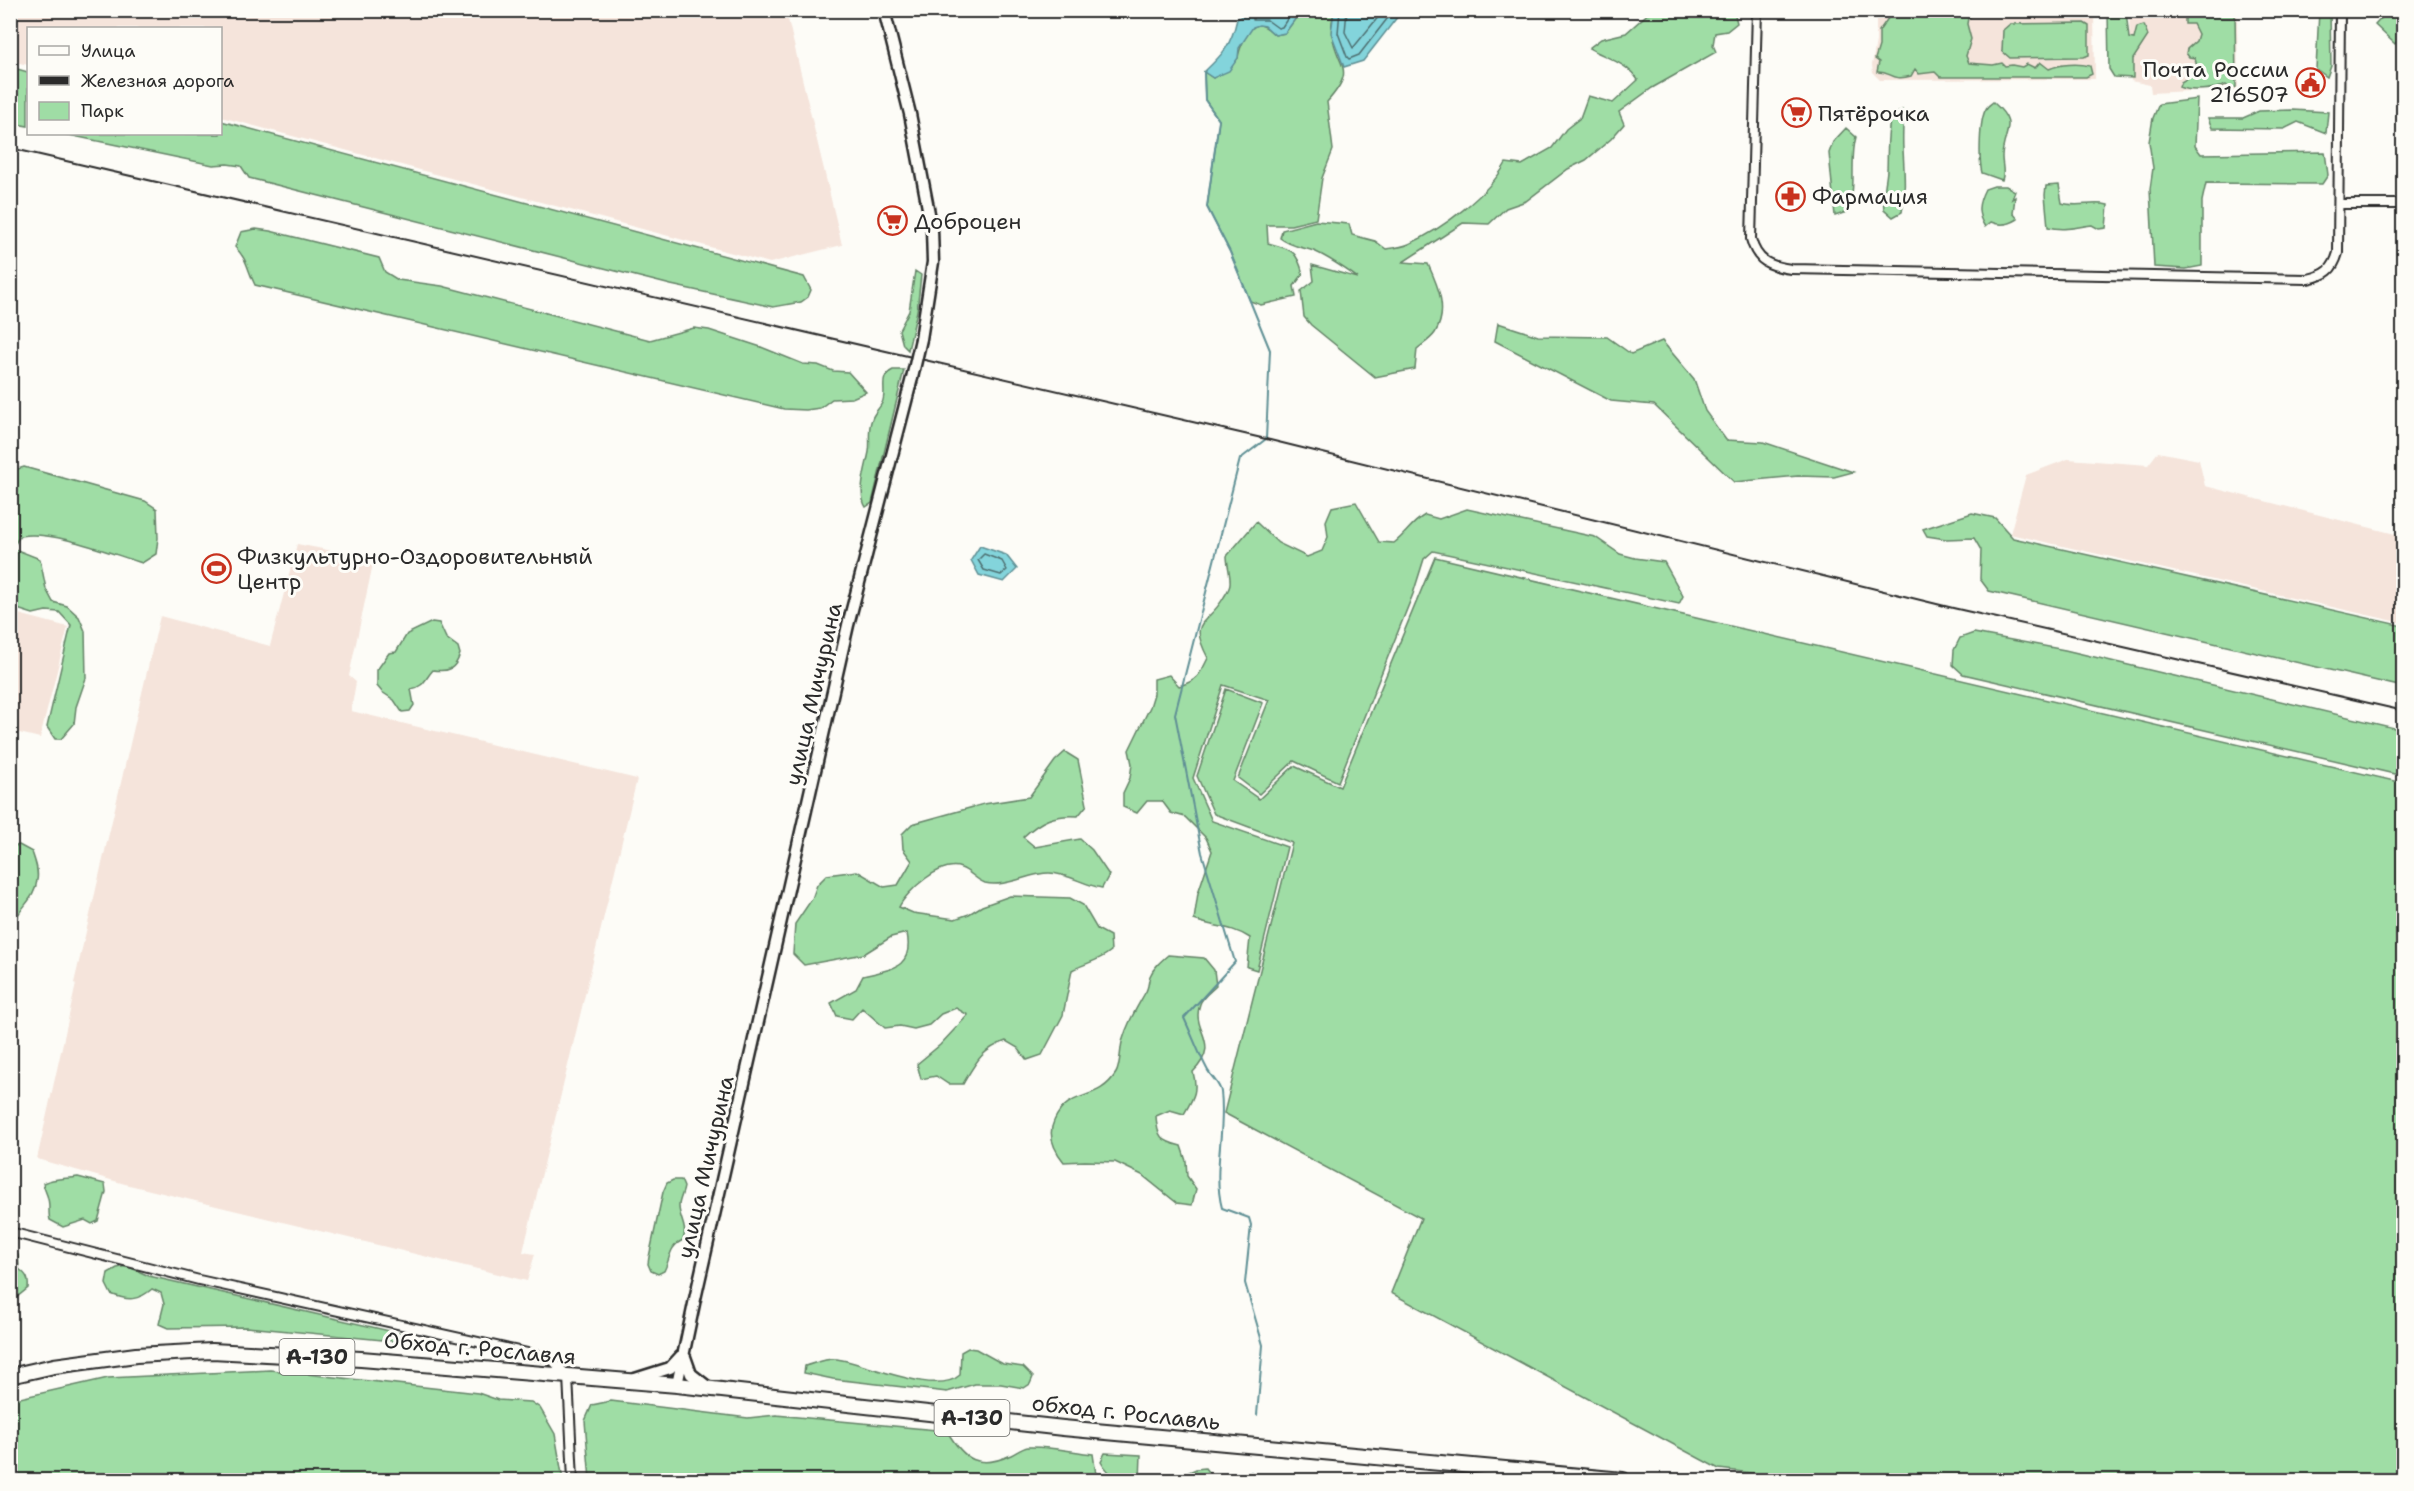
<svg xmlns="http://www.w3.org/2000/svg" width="2414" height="1491" font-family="'Shantell Sans',sans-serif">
	<rect width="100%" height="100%" fill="#fdfcf7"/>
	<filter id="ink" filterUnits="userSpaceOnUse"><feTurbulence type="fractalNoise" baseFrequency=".0167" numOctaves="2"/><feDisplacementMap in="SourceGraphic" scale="12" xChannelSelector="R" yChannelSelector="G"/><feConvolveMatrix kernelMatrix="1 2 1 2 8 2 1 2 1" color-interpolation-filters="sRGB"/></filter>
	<g filter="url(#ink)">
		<!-- built -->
		<path fill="#f5e4db" d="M10,11h776l56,234 -72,18 -549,-146 -1,-89h-192v37l-17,-4z
			M1876,11h218l1,68 -215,1 -7,-7 -1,-8 4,-24z
			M2129,11h108l1,81 -8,1 -2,-4 -77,4 -1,-8 -19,-4z
			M2158,452l41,8 6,26 198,50v87l-393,-89 16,-59 42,-16 80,6z
			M297,544l77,15 -25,117 7,6 -5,29 286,68 -114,473 12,2 -8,27 -402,-97 -88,-25 39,-175 -2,-1 86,-367 110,30z
			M11,612l57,15 -28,111 -29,-7z"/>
		<!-- green -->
		<path fill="#9fdda5" stroke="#658468" stroke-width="1.5" d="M1652,10l82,1 3,12 -10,8 -12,2 -2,12 3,7 -64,36 -33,24 5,12 -13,15 -25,21 -18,9 -42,32 -20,7 -17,16 -26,-1 -60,39 25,2c10,22 21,46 7,69 -4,6 -12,11 -18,16l-2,20 -40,8 -64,-52 -7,-8 -3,-26 13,-10 -2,-16 46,13c-14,-10 -27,-19 -42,-26 -13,-5 -25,-5 -36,-14l2,-8 34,-9 33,3 3,11 23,6 11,8c8,-1 17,-2 23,-5 32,-14 80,-50 97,-81l16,2 30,-17 14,-19 14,-11 8,-22 25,7 25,-23c-11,-17 -32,-22 -49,-32l12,-9 25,-6z
			M1304,11h30c-1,7 -4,16 -2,23 5,35 26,33 -5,68l6,48 -11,28 -6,41 -25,6h-24l1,18c23,6 29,7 35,31l-9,12 2,11 -35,8 -11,-4 -20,-49 -23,-45 12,-87 -14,-20 -1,-28 9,6 25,-20c1,-9 10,-31 20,-33 7,-1 12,6 17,10l10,-2 13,-18z
			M1893,11h103l-11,4 -9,-2 -8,5 -1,6 4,15 -5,17 3,7 24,2 9,-2 3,3 7,-1 10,2 5,-3 8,4 5,-6 9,7c11,-5 29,-6 41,-3l2,8 -6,3h-146l-5,-5 -16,2 -4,-5 -4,7c-19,6 -20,-5 -34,-4l2,-10 -4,-3 4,-13v-15z
			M2108,11h18l3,27 5,1 3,-12 7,-2 4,11 -15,23v19l-19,-1 -5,-8z
			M2196,11h39l1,76 -4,2 -6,-4c-12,5 -36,7 -47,2l2,-5 17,-10 -3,-14 -6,-1 -3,-4 1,-4 9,-8 2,-7 -5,-10h-8v-9h9z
			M2319,11h11l1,55 -4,11 -11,-8z
			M2388,11h15v24l-8,9 -20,-19z
			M2084,23l5,3v29l-5,2 -74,1 -8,-7 1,-21 7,-6z
			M10,67l18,5v54l-17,-3z
			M2197,99l-2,47 6,8 124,-2 3,23 -6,9 -116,-1 -4,18v65l-16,3 -32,-2 -4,-78 3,-21 -4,-26 4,-24 6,-14z
			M1993,102c27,24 10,28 9,55 0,8 3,15 0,23l-20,-7c-3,-12 -3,-53 4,-64 1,-3 5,-5 7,-7z
			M1902,110c2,14 0,25 1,39 1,21 3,42 -1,63l-9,5 -9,-8c-2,-15 2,-25 3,-39 1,-20 -1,-32 4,-53z
			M2292,110l36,2 -2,21 -28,-11 -14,7 -72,-1 -4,-10h35l16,-7z
			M221,121l583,156 7,13 -3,7 -7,5 -28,5 -102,-22 -422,-107 -8,-12 -14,-2 -14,1 -149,-31h156z
			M1846,128l10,9c-7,24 2,52 -9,75l-12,4 -6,-63 4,-11z
			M2059,185l3,18c15,5 31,-2 46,2l-2,23 -7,1 -7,-4c-18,2 -26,6 -44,2l-3,-32 1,-9z
			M1994,186h12l9,5 -3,8 3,-2 -2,16 5,6c-8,5 -18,7 -27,3l-6,5c-9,-14 -7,-24 0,-38z
			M256,229l14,2 109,27 6,14 13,8 44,6 208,54 44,-12 15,2 52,17 42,17 15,1 15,6 15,1 18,20 -14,6 -20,1 -12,9 -14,2 -22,-1 -529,-124c-8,-16 -7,-25 -20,-38l6,-15z
			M915,271l6,4 -4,36 -9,39 -5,-5 -4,-15 10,-19z
			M1498,323l40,13 69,1 24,17 31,-13 32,38 11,32 21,29 37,2 90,30 -19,5 -36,-1 -64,6 -80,-77 -43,-4 -116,-60z
			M893,370h11l-32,133 -6,4c-9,-14 0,-39 3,-55 2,-11 -2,-22 3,-33 2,-6 7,-10 10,-16 6,-12 -5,-25 11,-33z
			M24,467l121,34 12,8 1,29 -2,16 -14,9c-33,-10 -88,-33 -122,-27l-8,12 28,11 6,30 7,13 14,4 12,11 6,14 1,47 -10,29 -2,17 -13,15h-6l-8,-12 24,-102 -12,-13 -13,-1 -13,3 -22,-7v-136z
			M1356,502l23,40 15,1c12,-9 17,-20 31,-28l14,4 28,-10 128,28 25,17 15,4 29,4 19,34 -4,8 -246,-53 -9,8 -11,35 -75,188 -44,-21 -35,33 -21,-16 31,-78 -46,-15 -30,93 19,43 75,26 -30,123 -10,-3 3,-29c-20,-13 -35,-10 -56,-18l4,-27 14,-42 -6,-13 -21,-21 -14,-4 -9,-12h-15l-10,12 -14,-6v-14l7,-15 2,-14 -3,-14 21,-43 4,-13v-15l15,-4 10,11c18,-5 21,-11 29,-28 -21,-40 0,-32 16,-61 2,-3 6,-9 6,-13 1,-8 -3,-20 -3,-28l29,-34 22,21 29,14 15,-6 6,-14 -2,-16 6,-14z
			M1972,513l23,5 18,20 390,88v61l-414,-96 -9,-12 1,-29 -7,-12 -28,1 -19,-3 -4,-7z
			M1435,557l968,226v697h-597l-87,-11 -328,-176 30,-75 -197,-105 68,-270 -78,-29 -17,-38 29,-87 37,14 -30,78 26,18 35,-33 46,21z
			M432,622l7,1 7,15 12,9 2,7c-5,16 -12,18 -27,16 -8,9 -9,17 -22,19l3,16 -4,6 -8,1 -8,-12 -12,-8 -5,-6v-16l12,-17 7,-1 11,-18z
			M1974,633l91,17 338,80v46l-440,-102 -10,-9 1,-15 6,-12z
			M1065,752l13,8 9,45 -9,11c-24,-2 -38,5 -55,21l12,10 45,-8 12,11 17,25 -7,13c-19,-3 -34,-15 -53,-15 -20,0 -44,15 -64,10 -9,-3 -15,-12 -24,-15 -20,-8 -54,23 -62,39l14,6 42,6 14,-5 13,-8 28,-10 60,2 13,7 14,24 13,7 1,15c-12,10 -25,12 -39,19l-9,45 -21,40 -15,5 -9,-12 -12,-7c-25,9 -30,21 -43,43h-15l-12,-8 -15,3 -4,-15 23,-19 28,-30 -12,-7 -15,6 -12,11 -15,4 -14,-3 -15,2 -23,-20 -10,11 -15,-3 -6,-13 25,-14 7,-13c28,-7 51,-7 44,-43l-16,4 -27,17 -60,11 -11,-11 2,-30 17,-25 5,-14 10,-10 30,-4 27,16 14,-2 14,-24 -9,-12 -1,-15 10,-10 72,-20 45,-7 26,-36z
			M19,845l13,7c3,9 7,19 5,28 -3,29 -31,27 -23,71l-3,1v-105z
			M1168,955l36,3 10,12 2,16c-5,5 -14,11 -16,18 -10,28 23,37 -7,68 5,19 1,25 -9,42l-14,-4 -14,6c1,21 5,25 25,30l5,15 1,15 9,13 -4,16 -15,-2 -35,-28 -27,-13 -30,-1 -21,1c-9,-11 -17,-26 -10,-41 14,-33 44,-18 62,-48 4,-6 4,-22 6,-31 6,-20 13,-31 23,-49 4,-5 3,-12 5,-17 4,-9 11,-15 18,-21z
			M78,1177l27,7 1,8 -8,29 -6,3 -7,-4 -22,7 -13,-7c-2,-7 0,-14 -2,-21 -1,-6 -4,-9 -5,-16 11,-5 23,-4 35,-6z
			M673,1180h8l3,7c-1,7 -5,13 -5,19 0,13 9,20 4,34 -15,7 -12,18 -19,31l-6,3 -7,-3 -3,-7 1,-7 14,-65 4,-9z
			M11,1242l1,8 6,5 1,14c8,6 10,10 9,19l-11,9h-6z
			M127,1266l22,10 254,58v8l-157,-15 -78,1 -9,-4 5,-20 -3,-11 -9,-4c-14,12 -24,12 -41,5l-5,-10 2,-11 9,-5z
			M968,1348l8,1 27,15 20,3 10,10 -3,7 -6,4 -23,-4h-26l-28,8 -114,-13 -29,-6 1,-7c11,-3 21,-8 32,-7 29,4 99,38 123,16l1,-23z
			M270,1370l208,23 20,7 33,2 9,6 15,26 8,46h-552v-80l97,-22z
			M611,1401l137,17 28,-3 171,16c17,29 32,39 64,24 6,-3 11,-7 17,-8 21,-1 45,5 65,7l3,20 7,6h-513l-5,-59 7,-16z
			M1105,1453l36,2 -1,25c-18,1 -30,-2 -39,-19z
			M1205,1468l6,8 -1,4h-39l25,-11z"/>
		<!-- water -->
		<path fill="#83d4db" stroke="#609095" stroke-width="1.5" d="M1251,10l53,1 -6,4 -13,18 -10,2 -10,-9 -6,-1 -6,2 -14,21 -1,10 -9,13 -16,7 -9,-6c19,-18 27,-26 33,-53z
			M1334,11v-1l68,1 -39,50 -19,6 -13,-34z
			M980,546l26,9 11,14 -13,13 -25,-7 -8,-15z"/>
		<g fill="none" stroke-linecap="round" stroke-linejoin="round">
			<!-- shore -->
			<path stroke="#4e6f71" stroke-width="1.5" d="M1253,10v10h14l11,8 4,-1 11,-17
				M1340,10l-2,23 9,24 2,2 10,-4 35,-45
				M1347,10l-2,22 8,16 31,-38
				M984,554l18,7 5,9 -6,5 -17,-5 -6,-10z"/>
			<!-- stream -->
			<path stroke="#609095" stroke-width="2" d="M1204,72l1,28 14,20 -12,87 23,45 40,98 -4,89 -26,20 -65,255 27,139 33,109 -51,56c8,17 14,34 23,51 4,8 13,15 14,23 5,39 -9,78 1,116l27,10 2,7 -6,58 18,62 -6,70
				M1247,1480l4,-8"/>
			<defs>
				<path id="minor" d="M1757,10l-6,229c6,23 19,27 40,30l517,10c18,-4 25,-9 30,-26l2,-243
					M2339,204h65
					M10,1232l189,48 351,78 18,18 5,104"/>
				<path id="secondary" d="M884,10l26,104 22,115 1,33 -12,77
					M685,1357l6,17 18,14
					M635,1379l35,-11 11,-12
					M677,1385l18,-86 153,-674 64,-247"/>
				<path id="trunk" d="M10,1376l44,-10 82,-11 76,-4 149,8 316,26 386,43 560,52"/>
			</defs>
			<!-- minor casing -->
			<use href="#minor" stroke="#2b2b2b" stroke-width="12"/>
			<!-- secondary casing -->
			<use href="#secondary" stroke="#2b2b2b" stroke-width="15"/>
			<!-- trunk casing -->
			<use href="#trunk" stroke="#2b2b2b" stroke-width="18"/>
			<!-- minor -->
			<use href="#minor" stroke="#fdfcf7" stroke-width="8"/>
			<!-- secondary -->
			<use href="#secondary" stroke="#fdfcf7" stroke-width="10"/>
			<!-- trunk -->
			<use href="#trunk" stroke="#fdfcf7" stroke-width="14"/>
			<!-- rail -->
			<path stroke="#2b2b2b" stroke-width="2" d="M10,148l1256,291 687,169 451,103"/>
			<defs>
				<path id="secondary-bridge" d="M912,378l9,-39"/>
			</defs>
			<!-- secondary-bridge casing -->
			<use href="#secondary-bridge" stroke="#2b2b2b" stroke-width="15" stroke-linecap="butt"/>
			<!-- secondary-bridge -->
			<use href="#secondary-bridge" stroke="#fdfcf7" stroke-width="10"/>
		</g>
	</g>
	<!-- icons -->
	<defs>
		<symbol id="civic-ring" viewBox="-11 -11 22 22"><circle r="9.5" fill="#fdfcf7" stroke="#c8321e" stroke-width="1.5"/><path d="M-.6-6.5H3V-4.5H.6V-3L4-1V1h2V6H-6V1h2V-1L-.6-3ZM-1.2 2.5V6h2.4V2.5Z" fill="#c8321e"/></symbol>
		<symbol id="supermarket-ring" viewBox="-11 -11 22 22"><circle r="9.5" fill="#fdfcf7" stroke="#c8321e" stroke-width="1.5"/><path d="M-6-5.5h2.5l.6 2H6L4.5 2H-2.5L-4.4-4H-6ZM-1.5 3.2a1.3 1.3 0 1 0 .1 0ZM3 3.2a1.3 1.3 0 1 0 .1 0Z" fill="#c8321e"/></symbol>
		<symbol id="pharmacy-ring" viewBox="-11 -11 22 22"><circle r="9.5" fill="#fdfcf7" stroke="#c8321e" stroke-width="1.5"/><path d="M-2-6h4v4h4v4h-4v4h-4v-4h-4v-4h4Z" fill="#c8321e"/></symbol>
		<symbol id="stadium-ring" viewBox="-11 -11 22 22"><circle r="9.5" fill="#fdfcf7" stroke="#c8321e" stroke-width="1.5"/><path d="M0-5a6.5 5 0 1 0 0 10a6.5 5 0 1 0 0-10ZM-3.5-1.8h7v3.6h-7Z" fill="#c8321e"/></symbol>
	</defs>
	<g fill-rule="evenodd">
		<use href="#civic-ring" x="2294" y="66" width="33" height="33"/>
		<use href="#supermarket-ring" x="1780" y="96" width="33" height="33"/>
		<use href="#pharmacy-ring" x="1774" y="180" width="33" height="33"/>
		<use href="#supermarket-ring" x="876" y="204" width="33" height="33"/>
		<use href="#stadium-ring" x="200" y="552" width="33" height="33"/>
	</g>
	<g text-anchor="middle" stroke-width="6" stroke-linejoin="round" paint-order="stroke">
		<!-- shield labels -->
		<g fill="#fdfcf7" stroke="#6a6a68" stroke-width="1.5">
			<rect x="279.5" y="1339" width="75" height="36" rx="4.5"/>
			<rect x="934.5" y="1400" width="75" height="36" rx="4.5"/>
		</g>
		<g font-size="21" font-weight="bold" fill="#2b2b2b">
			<text x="317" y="1364">А-130</text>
			<text x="972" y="1425">А-130</text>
		</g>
		<!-- poi labels -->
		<g font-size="22" fill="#2b2b2b" stroke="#fdfcf7" text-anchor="start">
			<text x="2289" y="77" text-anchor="end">Почта России<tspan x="2289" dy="25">216507</tspan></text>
			<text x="1818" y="121">Пятёрочка</text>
			<text x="1812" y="204">Фармация</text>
			<text x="914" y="229">Доброцен</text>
			<text x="237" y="564">Физкультурно-Оздоровительный<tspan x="237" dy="25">Центр</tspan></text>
		</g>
		<!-- street labels -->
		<g font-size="22" fill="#2b2b2b" stroke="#fdfcf7">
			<text transform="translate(813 694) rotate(-77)" y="8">улица Мичурина</text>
			<text transform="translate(705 1167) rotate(-77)" y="8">улица Мичурина</text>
			<text transform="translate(480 1348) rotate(5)" y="8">Обход г. Рославля</text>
			<text transform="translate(1126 1412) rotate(6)" y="8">обход г. Рославль</text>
		</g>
	</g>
	<!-- margin -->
	<rect width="2414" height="1491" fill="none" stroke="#fdfcf7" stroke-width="36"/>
	<rect x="18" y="18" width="2378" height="1455" fill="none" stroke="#2b2b2b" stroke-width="2" filter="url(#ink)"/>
	<!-- legend -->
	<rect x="27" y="27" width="195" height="108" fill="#fdfcf7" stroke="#a9a8a5" stroke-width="1.5"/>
	<rect x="39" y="46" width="30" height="9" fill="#fdfcf7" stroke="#a9a8a5" stroke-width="1.5"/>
	<text x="81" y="57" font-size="18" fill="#2b2b2b">Улица</text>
	<rect x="39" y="76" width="30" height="9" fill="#2b2b2b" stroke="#a9a8a5" stroke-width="1.5"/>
	<text x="81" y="87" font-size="18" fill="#2b2b2b">Железная дорога</text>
	<rect x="39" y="102" width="30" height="18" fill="#9fdda5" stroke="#a9a8a5" stroke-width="1.5"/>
	<text x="81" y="117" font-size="18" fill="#2b2b2b">Парк</text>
</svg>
